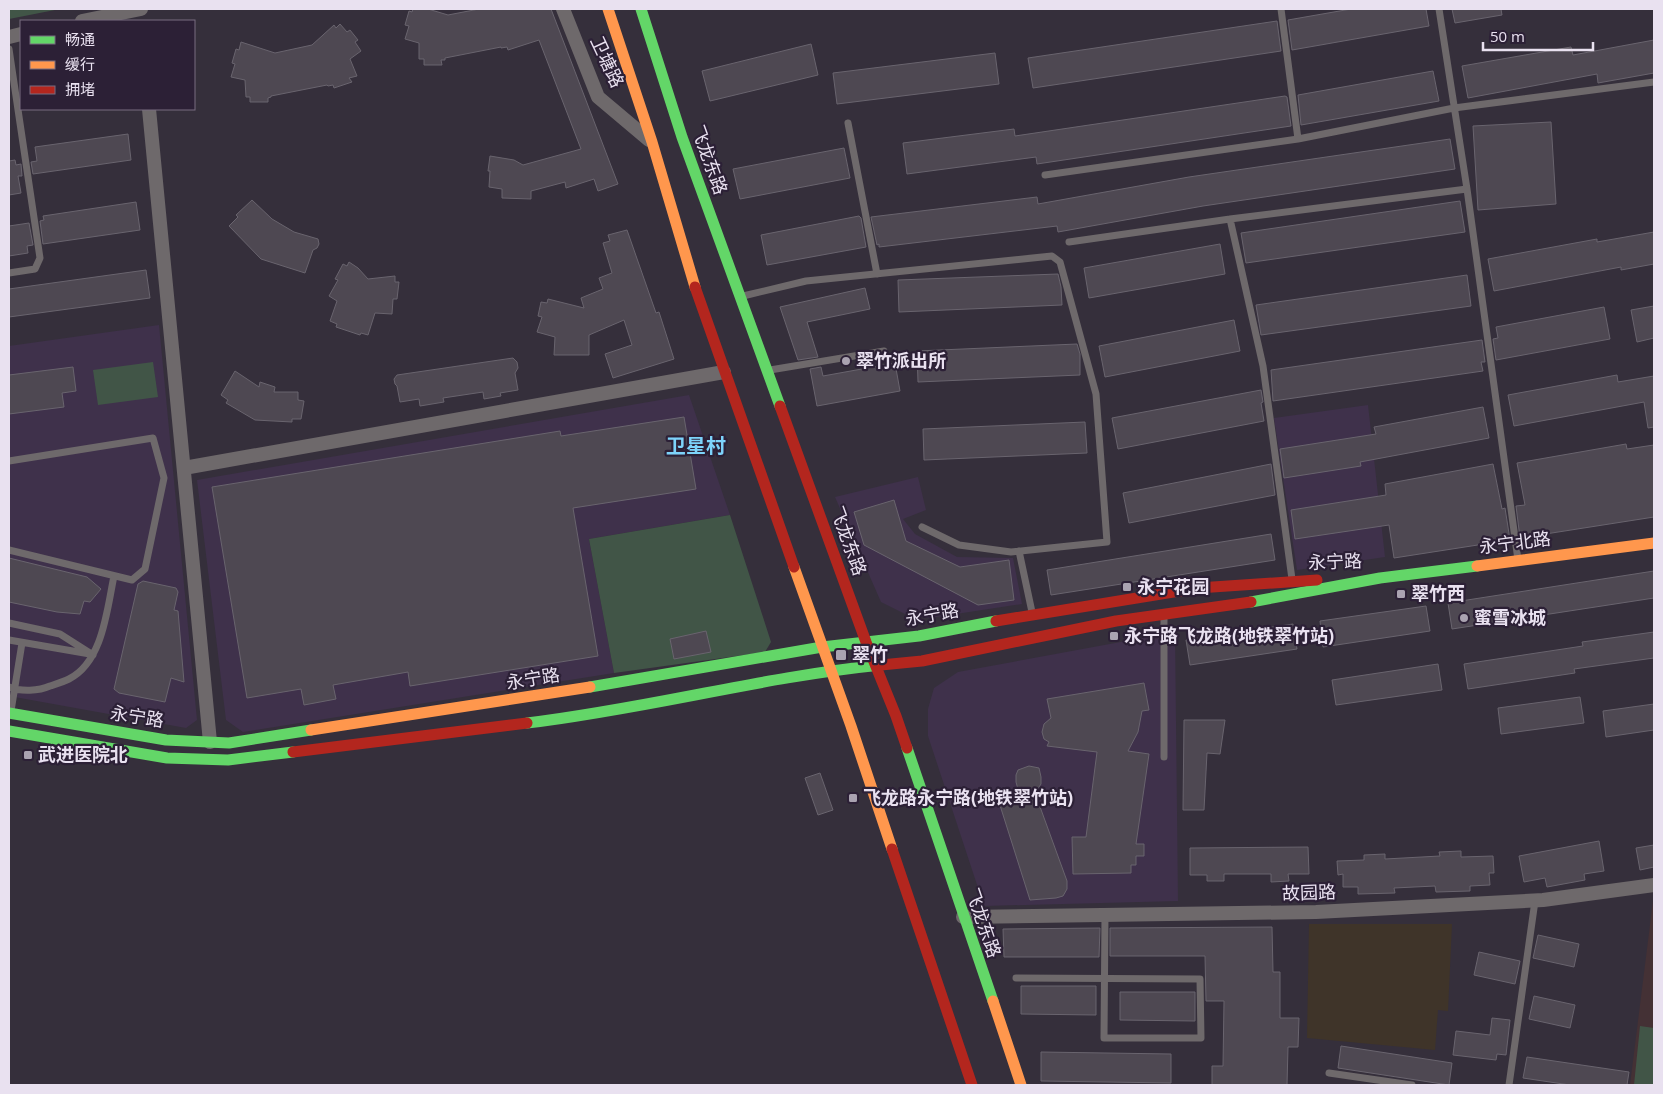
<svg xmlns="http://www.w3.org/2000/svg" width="1663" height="1094" font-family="'Open Sans','Noto Sans SC',sans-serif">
	<rect width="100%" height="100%" fill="#352f3b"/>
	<!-- built -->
	<path fill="#3f314b" d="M159,325l38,395 -11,8 -177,-32v-350z
		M689,395l41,120 -141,24 25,134 -371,59 -17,-12 -29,-240z
		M1368,405l17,152 -88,13 -23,-152z
		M918,477l8,33 -23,9 12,15 42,23 56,1 9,46 -92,14 -25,-4 -24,-12 -46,-105z
		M1175,632l3,269 -194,5 -56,-170v-27l6,-21 24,-16z"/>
	<!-- industrial -->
	<path fill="#3f3429" d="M1309,924h143l-4,87 -10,-1 -3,40 -128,-12z"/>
	<!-- education -->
	<path fill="#443135" d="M1654,893v192h-24z"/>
	<!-- green -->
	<path fill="#415547" d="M9,9h51l-51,10z
		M153,362l5,35 -60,8 -5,-35z
		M730,515l41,127 -6,10 -151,21 -25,-134z
		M1640,1026l14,2v57h-20z"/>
	<!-- building -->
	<path fill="#4e4852" stroke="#69646e" d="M413,9h15l20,6 31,-6h72l67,175 -20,7 -4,-12 -28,9 -1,-6 -34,9v8l-29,-1v-9l-13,-2 1,-16h-2l2,-15 24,4 9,5 58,-16 -42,-109 -31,10 -1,-3 -6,1v-1l-56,11v2h-4l1,5h-18v-6h-5v-16l-14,-4 4,-13 -4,-1 4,-14 3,1z
		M1351,9h75l3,17 -137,24 -4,-30z
		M1452,9h49l1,6 -47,8z
		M1277,21l4,30 -248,37 -5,-30z
		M340,24l7,8 3,-2 8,10 -3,2 6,9 -11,8 7,17 -8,2 3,4 -18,6 -1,-3 -5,1 -1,-1 -56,11v1l-3,1v4h-18v-5h-4l-1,-17 -14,-3 4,-13 -3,-1 4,-14 3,1 2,-8 34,11 37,-8 22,-20 2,3z
		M1654,40v33l-56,10 -1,-9 -129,24 -6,-32 109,-19 2,8z
		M811,44l7,31 -108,26 -8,-30z
		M995,53l4,31 -162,20 -4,-31z
		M1433,71l6,30 -138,24 -3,-30z
		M1285,96l2,1 4,29 -254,38 -1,-7 -129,17 -4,-31 111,-14 1,7z
		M1551,122l5,82 -78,6 -5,-84z
		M128,134l3,26 -98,14 -2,-12 6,-1 -2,-14z
		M1450,139l5,30 -252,37 -145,26 -1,-6 -178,21v-3l-2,1 -6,-28 166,-20 1,7 151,-27z
		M844,148l6,30 -110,21 -7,-30z
		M15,160l1,5 5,-1 1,12h-4l3,17 -12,2v-34z
		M252,200l20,19 22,13 24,7 1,5 -2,4 -4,2 -8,23 -44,-14 -32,-33 9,-9 -2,-2z
		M1460,201l5,31 -219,31 -5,-30z
		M136,202l4,28 -97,14 -3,-23 4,-1 -1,-4z
		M859,216l2,2 5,29 -99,18 -6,-30z
		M29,223l4,22 -6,1 1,7 -19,3v-30z
		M627,230l29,83 3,-1 15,47 -61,19 -8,-24 27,-9 -8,-25 -35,15v20h-35l1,-18 -18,-5 5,-15 -4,-1 3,-14 6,1 1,-4 36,9 -3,-10 22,-9 -4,-11 13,-5 -9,-30 7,-2 -2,-6z
		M1654,232v32l-33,6v-3l-127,24 -6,-32 109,-20v3z
		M1220,244l5,30 -136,24 -5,-30z
		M349,262l9,6 10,11 27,-3v6h4l-2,17h-4l-1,15 -17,-1 -7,22 -7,-2 -1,2 -24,-8 1,-3 -7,-3 7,-20 -8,-5 9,-16 -3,-1 8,-15 4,2z
		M146,270l4,28 -141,19v-28z
		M1058,274l3,13 1,18 -163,7 -1,-32z
		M1467,275l4,31 -210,29 -5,-30z
		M865,288l5,21 -63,13 11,35 -20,3 -18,-53z
		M1654,306v32l-17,4 -6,-32z
		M1604,307l6,32 -114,21 -3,-21 5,-1 -2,-11z
		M1234,320l6,31 -135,26 -6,-31z
		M1482,340l3,22h-4l2,9 -210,30 -2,-31z
		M1077,344l3,10v21l-162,7 -1,-31z
		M513,358l4,4 1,6 -3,5 3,17 -18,3 1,3 -17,3 -1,-7 -40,6 1,4 -24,4 -1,-7 -19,3 -3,-16 -2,-2 -1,-5 3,-4z
		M895,363l5,28 -83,15 -7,-37 11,-2 2,9z
		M73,367l3,24 -14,2 2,14 -55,7v-39z
		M235,371l24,16 1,-5 15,5 -1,5h24v8l6,1 -3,18h-9v3l-37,-2 -29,-17 2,-3 -7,-5z
		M1617,375l1,7 36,-6v51l-6,1 -4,-26 -130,24 -6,-31z
		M1261,390l2,12 -2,1 3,18 -146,28 -6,-31z
		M1483,407l6,31 -129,24 1,4 -77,12 -4,-29 96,-15 -2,-7z
		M684,417l12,72 -123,19 25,148 -188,30 -2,-14 -75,13 3,14 -32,6 -3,-16 -54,9 -35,-211 348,-56 1,5z
		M1085,422l2,31 -163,7 -1,-31z
		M1626,444l1,5 27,-4v72l-134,21 -4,-32 9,-1 -8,-42z
		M1271,464l4,31 -146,28 -6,-30z
		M1493,464l9,45 3,-1 5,32 -116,18 -5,-33 -94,14 -4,-29 95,-15 -1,-11z
		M894,500l12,41 54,26 49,-7 5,40 -36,5 -114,-60 -10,-33z
		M1271,534l4,26 -224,35 -4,-25z
		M9,558l78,19 14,12 -11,13 -6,-1 -4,13 -23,-2 -48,-10z
		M1654,571v27l-202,31 -4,-26z
		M143,581l33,7 2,4 -4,18 4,1 6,71 -13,-4 -6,24 -46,-9 -5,-4 24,-105z
		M1426,606l4,25 -107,16 -3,-26z
		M1293,624l4,25 -107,16 -4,-25z
		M706,631l5,21 -37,7 -4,-20z
		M1654,632v26l-80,11 1,4 -107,16 -4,-25 119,-18 -1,-4z
		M1438,664l4,26 -106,15 -4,-25z
		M1144,683l5,27 -7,1 -4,21 -10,19 21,3 -13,90h8v12h-8v9h-5v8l-58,1 -1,-37h14l11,-85 -50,-6 2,-4 -5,-3 -2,-7 2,-8 7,-6 -4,-19z
		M1580,697l4,26 -83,11 -3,-26z
		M1654,704v26l-48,7 -3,-26z
		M1184,720h41l-5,34 -13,-1 -3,57h-21z
		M1029,766l10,2 2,9v7l-6,9 32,88v8l-4,7 -7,2 -26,2 -32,-101 21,-6 -3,-11v-7l2,-5z
		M820,773l13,37 -15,5 -13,-37z
		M1599,841l5,30 -20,3 1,6 -38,7 -2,-9 -21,4 -5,-26z
		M1654,845v22l-14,3 -4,-22z
		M1308,847l1,27h-21l1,7 -18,1v-8h-47v7h-17v-6h-17v-27z
		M1461,851v6l32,-1 1,17h-5l1,12 -20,1v5l-34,1 -1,-6 -41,2 1,5 -37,1v-7h-15v-13l-5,1 -1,-14 27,-1v-5l21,-1v5l55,-3 -1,-4z
		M1272,927l1,45h7v46h19l-1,29h-10l-1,38h-75v-19h11l1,-65h-18l-1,-45h-95v-28z
		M1100,928l-1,29h-95l-1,-28z
		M1538,935l41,9 -5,23 -41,-9z
		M1479,952l41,9 -5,23 -41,-9z
		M1021,986h75v29l-75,-1z
		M1120,992h75v29l-75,-1z
		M1534,996l41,9 -5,23 -41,-9z
		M1492,1018l18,2 -4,35 -9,-1 -1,6 -43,-5 3,-24 34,4z
		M1341,1046l111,17 -3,22 -111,-17z
		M1041,1052l130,2v29l-130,-2z
		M1527,1057l102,15 -2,13h-57l-47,-7z"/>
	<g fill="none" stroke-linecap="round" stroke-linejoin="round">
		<!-- lane -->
		<path stroke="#6e696b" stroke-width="7" d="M1281,9l17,130
			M1439,9l28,180 51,371
			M9,49l31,209 -5,11 -26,4
			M848,123l29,151
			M1045,175l253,-36 156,-31 200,-26
			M1230,219l33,147 29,213
			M1069,242l161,-23 237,-30
			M743,296l63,-15 246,-25 8,6 36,132 11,148 -96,10 -52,-7 -37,-18
			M770,370l114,-19
			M9,461l144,-23 11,40 -19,91 -13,11 -123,-30
			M1019,551l13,61
			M9,623l51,11 33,21
			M9,640l81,14
			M9,687c12,5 30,4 41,-1 6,-2 13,-4 19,-7 34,-17 38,-70 45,-103
			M11,711l11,-68
			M1164,757v-140
			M1016,978l184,1 1,59h-97l1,-123
			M1329,1073l83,12
			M1509,1085l26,-184"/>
		<!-- street -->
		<path stroke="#6e696b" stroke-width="14" d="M563,9l35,88 51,43
			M82,21l59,-12
			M9,37l12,-3
			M149,109l61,633
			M184,468l540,-96
			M963,917l353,-5 227,-12 111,-15"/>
		<!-- fast -->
		<path stroke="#63d668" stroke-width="11" d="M641,9l41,128 98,269
			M1251,602l129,-24 97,-12
			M590,687l232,-40 97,-11 77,-15
			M9,713l157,27 63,3 82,-13
			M527,723c119,-14 235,-46 354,-58
			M9,731l158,27 61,2 65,-8
			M907,748l86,253"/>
		<!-- slow -->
		<path stroke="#ff974d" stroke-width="11" d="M608,9l44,133 43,145
			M1477,566l177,-23
			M794,567l57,159 41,123
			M311,730l279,-43
			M993,1001l28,84"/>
		<!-- jam -->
		<path stroke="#b3261e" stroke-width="11" d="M695,287l99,280
			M780,406l86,236 30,74 11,32
			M996,621l202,-33 119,-8
			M881,665l41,-4 194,-40 135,-19
			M293,752l234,-29
			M892,849l80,236"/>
	</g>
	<!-- markers -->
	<g fill="#aaa3b1" stroke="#2c2036" stroke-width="2">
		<circle cx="846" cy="361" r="5"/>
		<rect x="1122" y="582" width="10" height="10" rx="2.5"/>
		<rect x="1396" y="589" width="10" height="10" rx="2.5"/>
		<circle cx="1464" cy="618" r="5"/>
		<rect x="1109" y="631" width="10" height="10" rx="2.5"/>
		<rect x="835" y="649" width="12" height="12" rx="2.5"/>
		<rect x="23" y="750" width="10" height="10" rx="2.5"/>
		<rect x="848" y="793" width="10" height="10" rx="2.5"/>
	</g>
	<g text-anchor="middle" stroke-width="4.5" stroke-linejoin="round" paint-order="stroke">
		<!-- street labels -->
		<g font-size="18" fill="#e9e1f0" stroke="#2c2036">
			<text transform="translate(607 62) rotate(65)" y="6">卫塘路</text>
			<text transform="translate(709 160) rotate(70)" y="6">飞龙东路</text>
			<text transform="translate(848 541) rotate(70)" y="6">飞龙东路</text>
			<text transform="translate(1515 543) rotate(-7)" y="6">永宁北路</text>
			<text transform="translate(1335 562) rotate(-2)" y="6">永宁路</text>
			<text transform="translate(932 615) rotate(-10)" y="6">永宁路</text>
			<text transform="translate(533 679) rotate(-9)" y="6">永宁路</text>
			<text transform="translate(137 717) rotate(9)" y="6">永宁路</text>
			<text transform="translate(1309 893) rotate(-2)" y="6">故园路</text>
			<text transform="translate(983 923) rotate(71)" y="6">飞龙东路</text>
		</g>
		<!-- poi labels -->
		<g font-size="18" font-weight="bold" fill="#e9e1f0" stroke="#2c2036" text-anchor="start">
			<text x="856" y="367">翠竹派出所</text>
			<text x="1137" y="593">永宁花园</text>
			<text x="1411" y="600">翠竹西</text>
			<text x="1474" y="624">蜜雪冰城</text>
			<text x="1124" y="642">永宁路飞龙路(地铁翠竹站)</text>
			<text x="852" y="661">翠竹</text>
			<text x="38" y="761">武进医院北</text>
			<text x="863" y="804">飞龙路永宁路(地铁翠竹站)</text>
		</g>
		<!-- quarter labels -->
		<g font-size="20" font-weight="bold" fill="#7dd3fa" stroke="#2c2036">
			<text x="696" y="453">卫星村</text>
		</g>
	</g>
	<!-- border -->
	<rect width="1663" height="1094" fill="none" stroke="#e9e1f0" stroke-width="20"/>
	<!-- legend -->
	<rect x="20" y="20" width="175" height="90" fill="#2c2036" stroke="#786d80"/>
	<rect x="30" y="36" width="25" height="8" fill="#63d668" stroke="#786d80"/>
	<text x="65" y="45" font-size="15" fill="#e9e1f0">畅通</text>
	<rect x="30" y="61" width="25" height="8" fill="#ff974d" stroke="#786d80"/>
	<text x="65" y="70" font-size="15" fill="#e9e1f0">缓行</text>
	<rect x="30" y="86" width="25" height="8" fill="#b3261e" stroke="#786d80"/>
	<text x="65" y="95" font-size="15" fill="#e9e1f0">拥堵</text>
	<!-- scale -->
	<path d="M1483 42v8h110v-8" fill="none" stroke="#e9e1f0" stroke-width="2.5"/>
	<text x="1490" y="42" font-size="15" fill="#e9e1f0" stroke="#2c2036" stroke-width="4" paint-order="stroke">50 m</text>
</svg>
